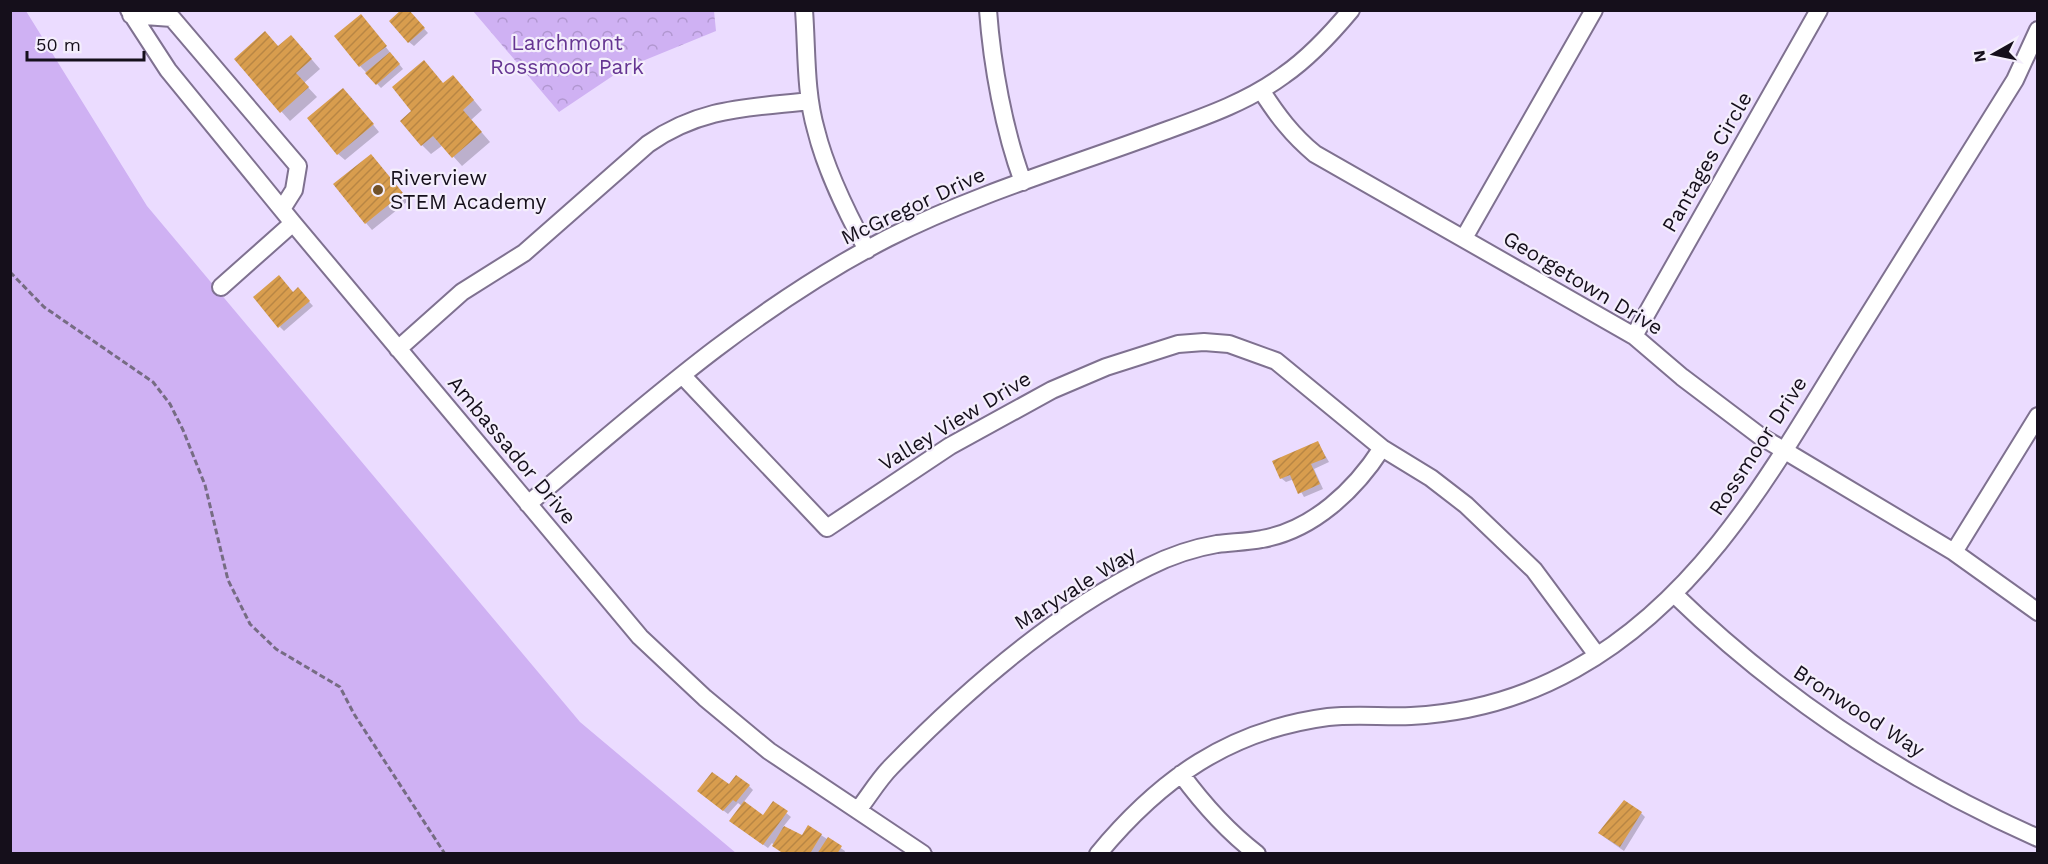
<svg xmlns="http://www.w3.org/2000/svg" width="2048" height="864" font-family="'Work Sans',sans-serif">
	<defs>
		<pattern id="forest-crowns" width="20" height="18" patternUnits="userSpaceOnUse" patternTransform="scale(1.5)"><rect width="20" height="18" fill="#cfb1f3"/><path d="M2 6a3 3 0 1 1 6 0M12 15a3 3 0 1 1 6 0" fill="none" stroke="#b197d0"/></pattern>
		<pattern id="building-hatch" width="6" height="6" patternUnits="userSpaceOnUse" patternTransform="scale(1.5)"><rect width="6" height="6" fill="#d89d4e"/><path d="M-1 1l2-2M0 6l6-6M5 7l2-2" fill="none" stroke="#b88644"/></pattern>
	</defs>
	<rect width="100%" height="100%" fill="#ebdcff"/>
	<!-- grass -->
	<path fill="#cfb1f3" d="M10,11h16l121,195 433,516 156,131h-725z"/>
	<!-- forest -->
	<path fill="url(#forest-crowns)" d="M473,11h241l2,20 -93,38 -64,43z"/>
	<!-- shadow -->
	<path fill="#0003" d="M407,10l21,23 -14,13 -5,-4z
		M367,23l36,46 -22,19 -21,-22z
		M300,46l20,23 -16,14 13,14 -27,24 -9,-10 -2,-63z
		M444,84l18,2 20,24 -11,10 19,22 -28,24 -19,-21 -12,9 -9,-9z
		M350,96l29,36 -34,28 -7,-6z
		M378,163l30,38 -36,29 -6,-7z
		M294,293l8,1 11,12 -29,25 -4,-4z
		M1318,443l11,19 -15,7 9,20 -19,8 -10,-18 -8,3 -5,-4z
		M729,786h20l4,4 -10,13 21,14 10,-14 17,14 -8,10 20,10 18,-2 24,16 -1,3h-60l-12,-11 -4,5 -32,-23 6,-19 -4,-3 -10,11 -25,-19z
		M1641,813l4,4 -21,34 -20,-14z"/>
	<!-- building -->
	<path fill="url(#building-hatch)" d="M401,10h8l16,18 -17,15 -19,-22z
		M361,14l26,32 -28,21 -25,-31z
		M265,31l13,15 13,-11 21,24 -16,14 13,14 -29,26 -46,-54z
		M390,52l10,12 -24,21 -11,-12z
		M424,60l19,23 10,-8 21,25 -11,10 19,22 -30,26 -19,-22 -12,10 -21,-25 11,-10 -19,-24z
		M343,88l31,36 -37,31 -30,-37z
		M371,154l32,39 -38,31 -32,-40z
		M279,275l14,17 5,-5 12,14 -32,27 -25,-31z
		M1318,441l8,17 -15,6 9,20 -22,10 -8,-19 -10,4 -8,-18z
		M712,772l17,12 7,-9 14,10 -14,17 -3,-2 -10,11 -26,-20z
		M1624,800l18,12 -22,35 -22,-14z
		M744,801l19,14 10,-14 15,10 -25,34 -34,-24z
		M808,825l14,9 -11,18 -27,2 -12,-8 12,-20 18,9z
		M828,837l14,9 -5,8h-20z"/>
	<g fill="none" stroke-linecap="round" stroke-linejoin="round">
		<defs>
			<path id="minor" d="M129,10l39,60 125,153 347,414 65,61 64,53 154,103
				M804,10c3,40 1,82 12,120 10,41 31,83 51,120
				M988,10c4,55 16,121 35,172
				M131,15l41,3 126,148 -4,24 -12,19
				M1261,90c16,25 31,45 54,64l319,182 48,41 78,59 194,116 84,60
				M1464,238l130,-228
				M221,287l72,-64
				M1634,336l185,-326
				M398,349l64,-57 62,-39 124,-109c53,-37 100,-36 162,-43
				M682,375l145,153 123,-82 102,-56 54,-23 72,-23 26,-2 25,2 47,17 106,87 49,30 35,27 68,65 63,85
				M528,504c114,-97 226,-197 360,-266 81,-41 169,-68 255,-99 48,-18 99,-33 141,-64 26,-18 47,-41 67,-65
				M1954,552l84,-136
				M1674,594c106,103 228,184 364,244
				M1181,774c22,30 46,57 76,80
				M858,810c11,-14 21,-31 33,-43 74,-76 162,-153 257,-200 22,-11 45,-19 69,-23 15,-2 30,-2 45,-5 51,-9 93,-49 120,-91
				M1098,854c62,-75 131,-124 230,-137 27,-3 55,0 83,-1 57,-3 114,-19 164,-47 129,-72 199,-202 274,-323 55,-88 110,-177 166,-266l23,-50"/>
		</defs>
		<!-- minor casing -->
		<use href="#minor" stroke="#7f7190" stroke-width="20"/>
		<!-- path -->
		<path stroke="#766c83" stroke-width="3" stroke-dasharray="6 3" stroke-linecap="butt" d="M10,272l34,35 109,75 17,22 13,26 22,55 23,95 22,44 26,25 64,38 14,27 91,140"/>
		<!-- minor -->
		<use href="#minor" stroke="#fff" stroke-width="16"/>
	</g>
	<!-- markers -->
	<circle fill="#725228" stroke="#f4eefc" stroke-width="2" cx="378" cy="190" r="6"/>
	<g text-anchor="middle" stroke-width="4.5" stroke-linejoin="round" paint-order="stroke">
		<!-- park labels -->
		<g font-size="21" fill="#653592" stroke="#f4eefc">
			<text x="567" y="50">Larchmont<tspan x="567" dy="24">Rossmoor Park</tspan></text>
		</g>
		<!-- street labels -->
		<g font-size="21" fill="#150f1b" stroke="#f4eefc">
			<text transform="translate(1707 162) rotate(-60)" y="7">Pantages Circle</text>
			<text transform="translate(913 206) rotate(-25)" y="7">McGregor Drive</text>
			<text transform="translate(1583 283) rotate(31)" y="7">Georgetown Drive</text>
			<text transform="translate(955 421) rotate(-31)" y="7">Valley View Drive</text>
			<text transform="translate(1758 446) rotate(-57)" y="7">Rossmoor Drive</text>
			<text transform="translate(512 450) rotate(50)" y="7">Ambassador Drive</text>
			<text transform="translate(1075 588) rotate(-32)" y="7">Maryvale Way</text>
			<text transform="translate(1859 711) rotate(33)" y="7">Bronwood Way</text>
		</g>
		<!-- poi labels -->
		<g font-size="21" fill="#150f1b" stroke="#f4eefc" text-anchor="start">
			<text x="390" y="185">Riverview<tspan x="390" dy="24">STEM Academy</tspan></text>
		</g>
	</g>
	<!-- border -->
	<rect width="2048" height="864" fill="none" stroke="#150f1b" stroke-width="24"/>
	<!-- north arrow -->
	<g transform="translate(1994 54) rotate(261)" stroke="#f4eefc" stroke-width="4.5" paint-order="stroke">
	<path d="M0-4.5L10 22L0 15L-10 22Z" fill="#150f1b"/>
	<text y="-9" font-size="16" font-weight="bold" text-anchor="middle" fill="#150f1b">N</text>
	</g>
	<!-- scale -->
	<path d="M27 51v9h117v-9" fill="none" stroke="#150f1b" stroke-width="3"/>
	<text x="36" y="51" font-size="18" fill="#150f1b" stroke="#f4eefc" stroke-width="4.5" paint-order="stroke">50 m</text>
</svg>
